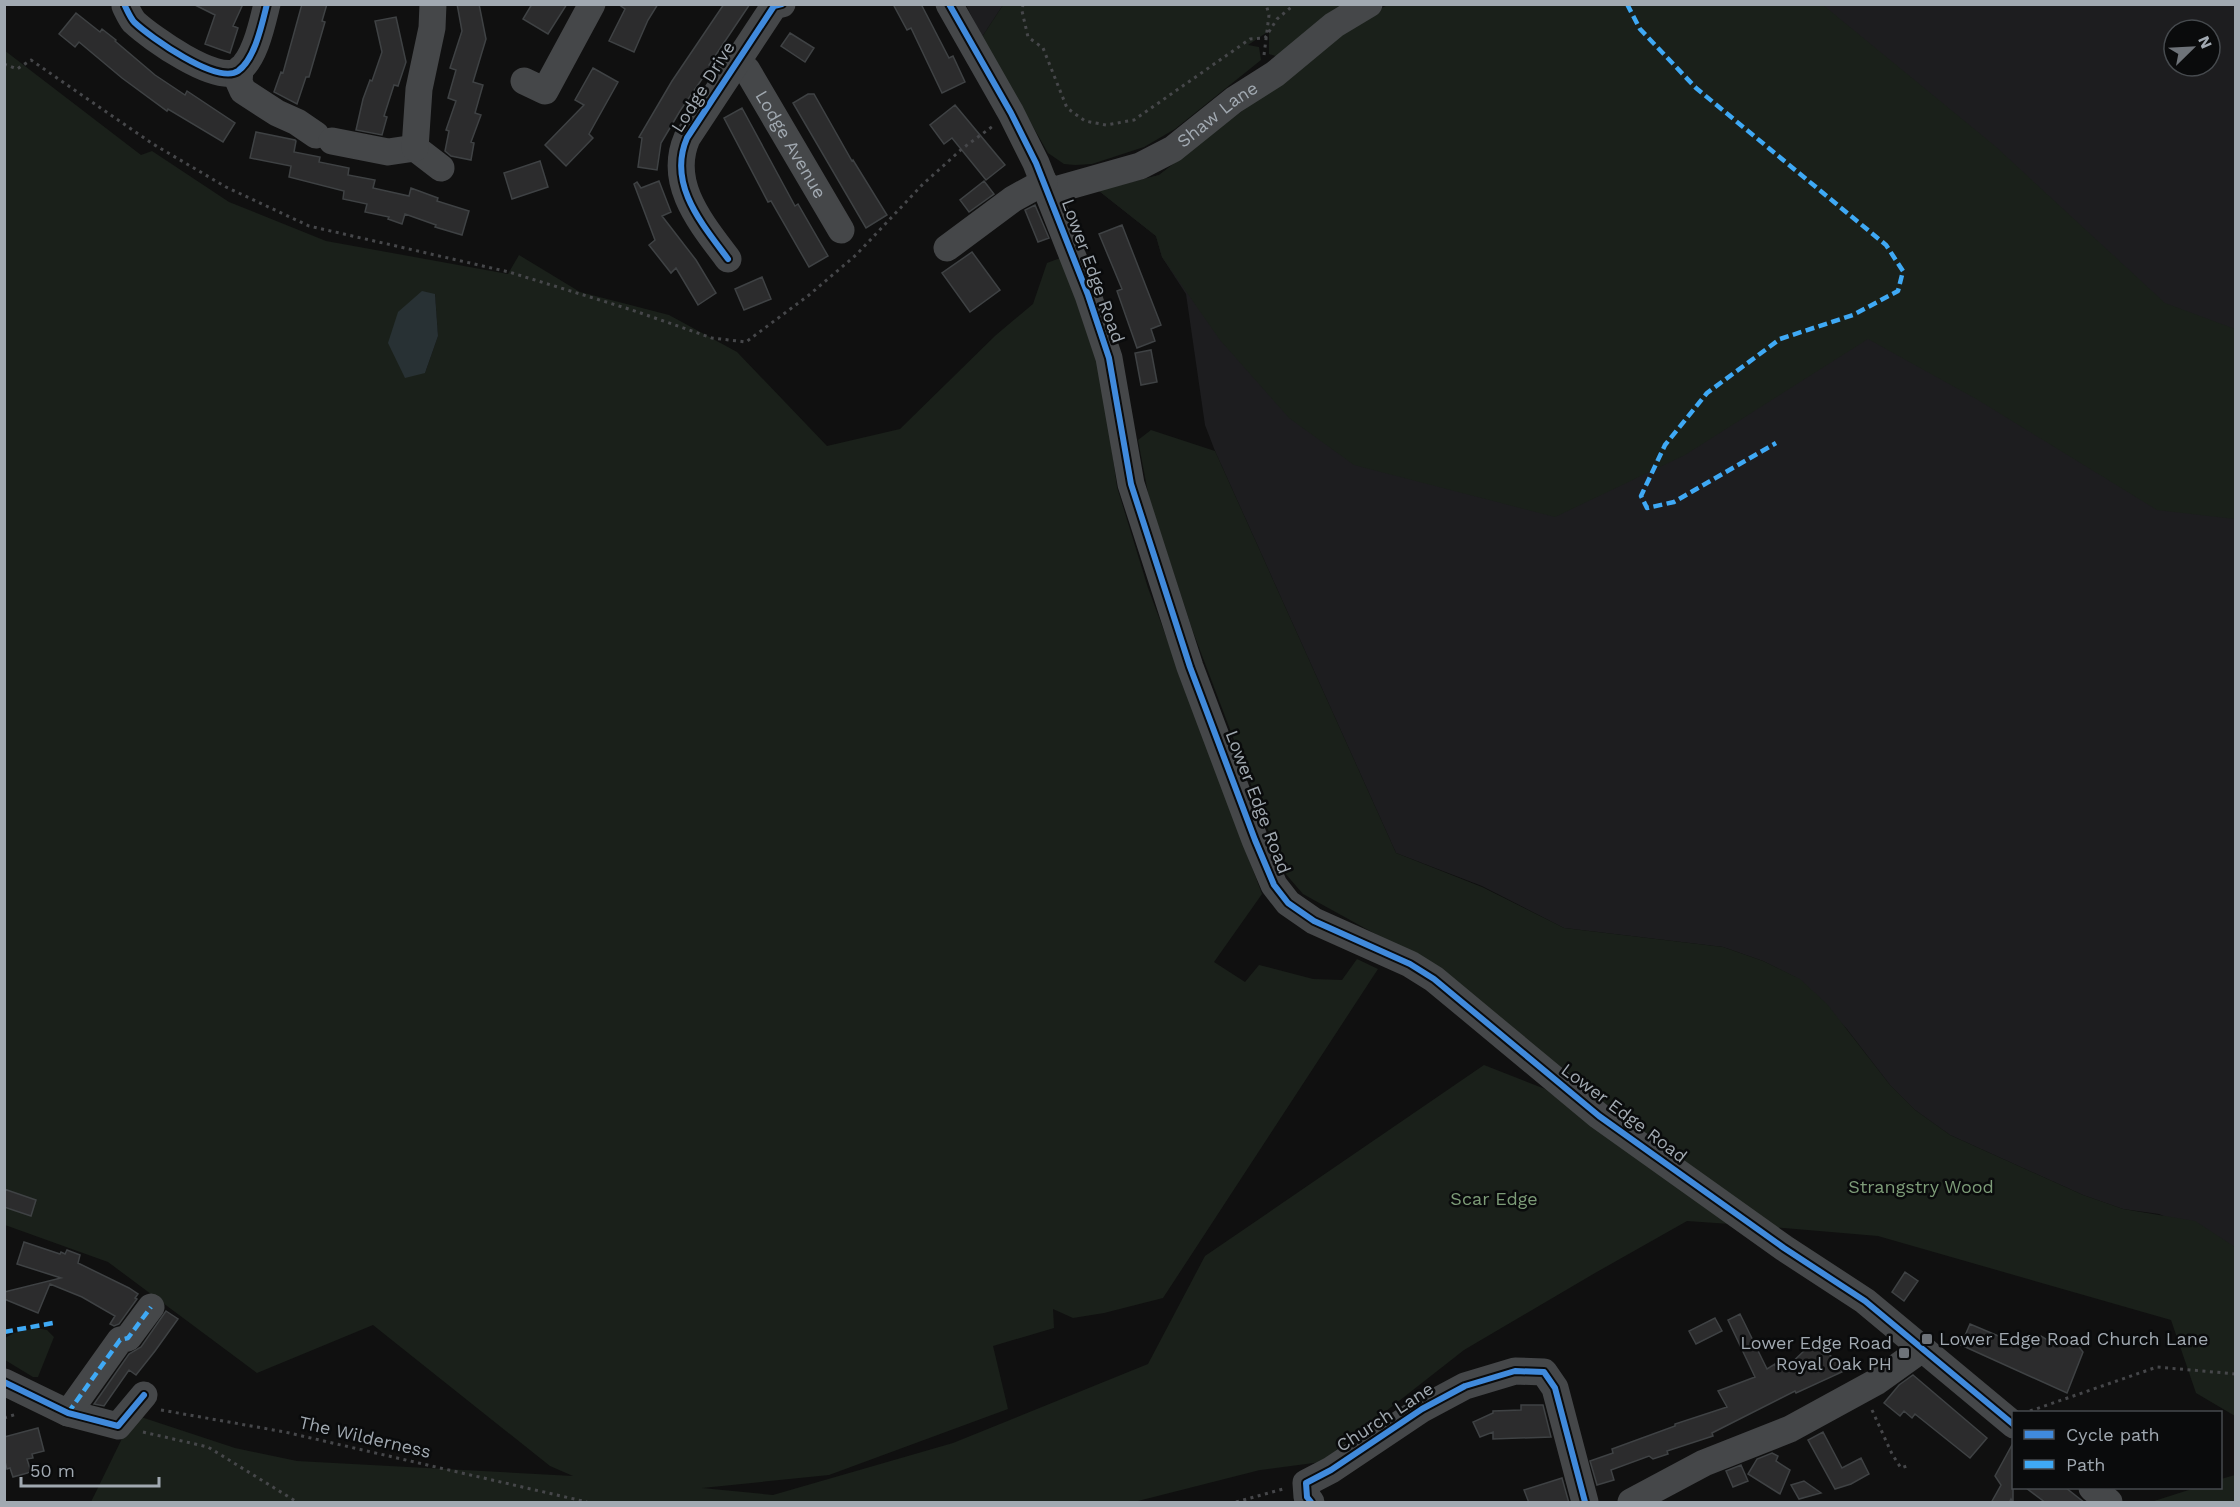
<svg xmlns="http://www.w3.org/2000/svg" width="2240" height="1507" font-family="'Work Sans',sans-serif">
	<rect width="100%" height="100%" fill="#101010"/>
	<!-- built -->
	<path fill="#1d1d1f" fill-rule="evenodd" d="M966,5h37l-21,32z
		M1388,5h847v1242l-76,-33 -36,-5 -40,-14 -133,-60 -35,-25 -25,-25 -44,-57 -51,-51 -32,-16 -40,-14 -159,-19 -82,-42 -86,-33 -181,-402 -10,-26 -19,-131 -24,-37 -6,-21 -57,-45 60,-16zM2174,30h36v36h-36z"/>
	<!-- green -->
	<path fill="#1a201a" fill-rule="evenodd" d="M1003,5h353l-77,52 -10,-3v-23l-21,14 11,2 2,13 -86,69 -31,18 -52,17 -17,1 -11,-1 -16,-11 -66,-116z
		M1388,5h435l172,141 170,157 70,26v190l-78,-9 -179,-110 -110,-61 -183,116 -130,62 -201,-52 -65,-47 -69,-78 -58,-83 -6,-21 -57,-45 60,-16 207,-160z
		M4,50l137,105 11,-4 77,51 97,39 182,33 11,-19 61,37 89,23 68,37 90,94 73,-17 96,-94 37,-31 14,-41 16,-6 37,108 17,122 31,101 114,306 -48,68 31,20 14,-17 54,14 29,1 15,-21 21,10 -215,329 -59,15 -31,5 -20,-9 1,19 -61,18 15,63 -179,66 -127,13 71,7 180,-52 195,-79 57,-108 279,-191 61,24 185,135 -43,-3 -92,52 -131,77 -143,112 -61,8 -126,32h-1043l42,-86 8,1 94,31 62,13 276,15 -23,-10 -177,-141 -116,48 -149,-111 -103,-37zM435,294l3,42 -13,37z
		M1151,430l64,21 181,402 86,34 82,41 159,19 40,14 37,18 27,25 63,81 25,25 35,25 133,60 40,14 72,12 40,26v169l-39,-23 -25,-73 -293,-84 -107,-9 -392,-291 -76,-42 -19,-22 -92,-243 -43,-131 -11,-58z
		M36,1328l11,2 7,7 -16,40h-5l-28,-17v-22l9,-5z
		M2235,1475v27h-84l44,-14h25l1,-9z"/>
	<!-- water -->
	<path fill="#283134" d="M422,291l13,3 3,42 -13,37 -20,5 -17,-35 10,-31z"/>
	<!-- building -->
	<path fill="#2c2c2d" stroke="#3f4244" stroke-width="1.5" d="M193,4h50l-10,22 5,2 -8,25 -25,-9 10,-29z
		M302,4h25l-5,17 3,1 -16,55h-3l-9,27 -23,-12 7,-20 2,1z
		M457,4h22l7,35 -13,43 10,3 -8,28 6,2 -10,27 3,1 -3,17 -20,-4 -6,-5 4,-20 -3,-1 10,-29 -8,-3 8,-28 -6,-2 12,-37z
		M532,4h35l-19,30 -25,-15z
		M618,4h40l-10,16 -14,32 -25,-11 16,-32z
		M724,4h26l-41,61 2,1 -31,45 -19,32 -4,27 -19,-3 4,-29 -3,-1 33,-56z
		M893,4h28l28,54 4,-2 12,26 -23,11 -31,-65 -4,2z
		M76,13l24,19 2,-3 14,11 -1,1 40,34 30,20 2,-4 48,32 -12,19 -55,-33 -1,2 -45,-33 -43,-36 -4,5 -16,-13z
		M396,17l10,45 -8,24 -4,-1 -10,31 3,1 -5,18 -26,-5 7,-31 7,-19 2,1 10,-29 -7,-31z
		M790,33l24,15 -9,14 -24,-16z
		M593,68l25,14 -29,52 4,4 -27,28 -21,-21 39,-40 -9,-5z
		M808,94h6l38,67 1,-1 34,55 -21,13 -73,-125z
		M955,105l50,60 -19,15 -34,-42 -8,6 -14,-19z
		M742,108l53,98 3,-2 30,52 -19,11 -38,-66 -3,1 -44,-84z
		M256,132l39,8 1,1 -2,11 26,5 -1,5 30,6 -1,7 27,5 -2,8 36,8 2,-8 27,10 -1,3 32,10 -7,24 -27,-8 1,-2 -31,-11 -3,10 -14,-5 1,-2 -24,-5 2,-8 -24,-5 1,-8 -55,-14 2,-11 -41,-8z
		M540,161l8,26 -36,12 -8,-26z
		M659,181l12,31 -9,4 34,44 20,33 -18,12 -22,-37 -5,5 -22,-28 6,-5 -21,-56 3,-2 4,6z
		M984,181l10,13 -25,18 -9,-12z
		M1035,205l14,33 -11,4 -13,-32z
		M1122,225l39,100 -10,4 4,12 -18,7 -20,-57 5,-2 -23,-55z
		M972,252l28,38 -30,22 -28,-39z
		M762,277l9,22 -27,11 -9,-21z
		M1151,350l6,32 -16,3 -6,-32z
		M4,1189l32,11 -5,16 -27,-9z
		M24,1242l36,12 1,-2 4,2 2,-4 13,5 -2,8 51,25 9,6 -3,4 2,1 -18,25 -5,2 -4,-2 5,-8 -33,-19 -32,-13 -12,29 -34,-14v-7l57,-14 -44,-14z
		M1905,1272l13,9 -14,20 -12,-9z
		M166,1311l12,8 -23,32 -19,24 -7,-5 -25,36 -10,-2 35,-50 12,-7z
		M1740,1314l27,55 8,-5 1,4 6,-3 3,4 22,-21 11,-6 3,6 16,13 5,11 -46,21 -1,-2 -83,42 1,3 -46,15 1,3 -15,5 -4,-3 -38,14 3,10 -17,5 -7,-24 23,-8 -1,-4 63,-23v-2l52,-17 -9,-16 37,-14 -27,-57z
		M1715,1318l7,13 -26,13 -7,-13z
		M1970,1324l45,19 3,-6 11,4 12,-5 15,9 2,-3 8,4 6,-9 11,15 -16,41 -106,-48z
		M1913,1375l74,63 -17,20 -55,-44 -3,4 -8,-7 -4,5 -16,-13 15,-18z
		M1521,1405h22l8,32 -58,2v-7l-13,5 -7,-15 20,-9v-2l28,-1z
		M38,1428l6,23 -12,3 1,4 -6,1 4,13 -18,5 -3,-9 -3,1 -3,-11v-21z
		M1823,1432l19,36 19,-10 8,16 -18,10 -16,5 -27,-49z
		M2013,1443v60l-2,-4 -2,4h-18l10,-18 -6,-9z
		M1772,1453l6,3 -2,5 14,9 -10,24 -32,-20 9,-15z
		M1741,1465l7,16 -15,6 -7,-16z
		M1562,1478l7,25h-40l-5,-13z
		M1804,1481l17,12 -22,6 -8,-14z
		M2026,1488h40l19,15h-39z"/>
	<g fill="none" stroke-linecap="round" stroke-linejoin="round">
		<!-- path -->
		<path stroke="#46474a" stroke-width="3" stroke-dasharray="3 4.5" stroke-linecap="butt" d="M1023,4l-1,7 6,26 15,11 24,60 18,13 21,4 28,-5 116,-81 15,-1 12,-19 18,-15
			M1264,55l5,-40 -3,-11
			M4,64l13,5 14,-9 122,84 73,43 83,39 200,46 123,38 80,28 34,4 63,-47 47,-40 67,-71 40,-36 30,-22
			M161,1410l124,22 302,70
			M1872,1410l20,44 9,14 6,-2
			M2030,1411l127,-44 79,7
			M4,1418l13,-4
			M143,1432l65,15 89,55
			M1236,1502l47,-13"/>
		<!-- minor -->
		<g stroke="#454749" stroke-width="27">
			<path d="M949,4l62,109 25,50 52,132 21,63 22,126 59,183 65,173 19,45 14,18 26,18 96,43 24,15 165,137 185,132 81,53 149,124"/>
			<path d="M125,6c3,6 5,11 9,16 16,15 83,63 104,49 17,-12 24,-47 29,-67"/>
			<path id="s1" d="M738,61l9,9 94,160"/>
			<path d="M240,69l-1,13 4,9 34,22 20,9 19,13"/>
			<path d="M524,81l21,10 47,-87"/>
			<path d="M332,141l56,11 27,-4 26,20"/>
			<path d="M415,148l4,-59 13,-61 1,-24"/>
			<path id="s2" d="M1048,192l92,-26 33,-17 61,-49 41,-26 59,-49 35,-21"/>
			<path d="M947,248l66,-49 31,-17"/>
			<path d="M728,259c-26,-35 -61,-75 -41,-121l87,-132 8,-2"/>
			<path d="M4,1382l64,31 50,13 26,-31"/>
			<path d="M68,1413l52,-73 8,-2 23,-31"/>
			<path d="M2092,1488l17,14"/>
			<path d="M1311,1502l-4,-5 -1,-14 25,-13 91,-61 43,-23 50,-15 29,1 11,16 30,114"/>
			<path d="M1631,1502l73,-39 86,-34 86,-47 46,-33"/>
		</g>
		<!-- quiet -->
		<path stroke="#3fa9f5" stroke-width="4.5" stroke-dasharray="9 4.5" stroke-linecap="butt" d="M1627,4l13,25 56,59 190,157 17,26 -5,20 -45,24 -73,24 -73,54 -42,52 -24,51 6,12 27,-6 102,-59
			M4,1332l49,-9
			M68,1413l52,-73 8,-2 23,-31"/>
		<defs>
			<path id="cycleway" d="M949,4l62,109 25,50 52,132 21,63 22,126 59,183 65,173 19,45 14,18 26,18 96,43 24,15 165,137 185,132 81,53 149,124
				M125,6c3,6 5,11 9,16 16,15 83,63 104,49 17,-12 24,-47 29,-67
				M728,259c-26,-35 -61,-75 -41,-121l87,-132 8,-2
				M4,1382l64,31 50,13 26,-31
				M1311,1502l-4,-5 -1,-14 25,-13 91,-61 43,-23 50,-15 29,1 11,16 30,114"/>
		</defs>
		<!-- cycleway casing -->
		<use href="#cycleway" stroke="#0a0b0c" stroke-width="10"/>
		<!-- cycleway -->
		<use href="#cycleway" stroke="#408adc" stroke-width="6"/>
	</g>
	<!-- markers -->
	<g fill="#6e7379" stroke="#0a0b0c" stroke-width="2">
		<rect x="1921" y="1333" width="12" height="12" rx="3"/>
		<rect x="1898" y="1347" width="12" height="12" rx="3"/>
	</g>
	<g text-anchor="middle" stroke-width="5" stroke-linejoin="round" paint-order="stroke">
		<!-- street labels -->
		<g font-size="18" fill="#a1a9b1" stroke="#0a0b0c">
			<text transform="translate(703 87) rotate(-58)" y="6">Lodge Drive</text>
			<text dy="6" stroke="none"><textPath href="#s2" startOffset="189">Shaw Lane</textPath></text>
			<text dy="6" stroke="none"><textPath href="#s1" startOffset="99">Lodge Avenue</textPath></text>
			<text transform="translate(1093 271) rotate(70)" y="6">Lower Edge Road</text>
			<text transform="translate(1258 802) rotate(69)" y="6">Lower Edge Road</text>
			<text transform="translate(1624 1113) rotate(37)" y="6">Lower Edge Road</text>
			<text transform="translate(1385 1417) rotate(-33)" y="6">Church Lane</text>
			<text transform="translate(365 1437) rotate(13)" y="6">The Wilderness</text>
		</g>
		<!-- park labels -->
		<g font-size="18" fill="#7d9c78" stroke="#0a0b0c">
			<text x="1921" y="1193">Strangstry Wood</text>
			<text x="1494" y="1205">Scar Edge</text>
		</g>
		<!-- poi labels -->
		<g font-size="18" fill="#a1a9b1" stroke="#0a0b0c" text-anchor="start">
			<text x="1939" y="1345">Lower Edge Road Church Lane</text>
			<text x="1892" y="1349" text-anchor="end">Lower Edge Road<tspan x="1892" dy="21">Royal Oak PH</tspan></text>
		</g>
	</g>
	<!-- border -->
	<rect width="2240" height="1507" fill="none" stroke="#a1a9b1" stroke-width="12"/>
	<!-- legend -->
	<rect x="2012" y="1411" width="210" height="78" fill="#0a0b0c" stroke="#464a4e" stroke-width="1.5"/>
	<rect x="2024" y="1430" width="30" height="9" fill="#408adc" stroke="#464a4e" stroke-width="1.5"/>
	<text x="2066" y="1441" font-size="18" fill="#a1a9b1">Cycle path</text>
	<rect x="2024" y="1460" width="30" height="9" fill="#3fa9f5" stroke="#464a4e" stroke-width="1.5"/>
	<text x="2066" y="1471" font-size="18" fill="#a1a9b1">Path</text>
	<!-- north arrow -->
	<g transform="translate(2192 48) rotate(66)"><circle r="28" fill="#0a0b0c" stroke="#464a4e" stroke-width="1.5"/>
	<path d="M0-4.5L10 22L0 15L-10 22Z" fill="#6e7379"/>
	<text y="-9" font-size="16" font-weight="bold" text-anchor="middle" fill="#a1a9b1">N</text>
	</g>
	<!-- scale -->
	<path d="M21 1477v9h138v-9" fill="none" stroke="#a1a9b1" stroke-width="3"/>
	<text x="30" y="1477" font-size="18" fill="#a1a9b1" stroke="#0a0b0c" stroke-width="4.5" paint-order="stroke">50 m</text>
</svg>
